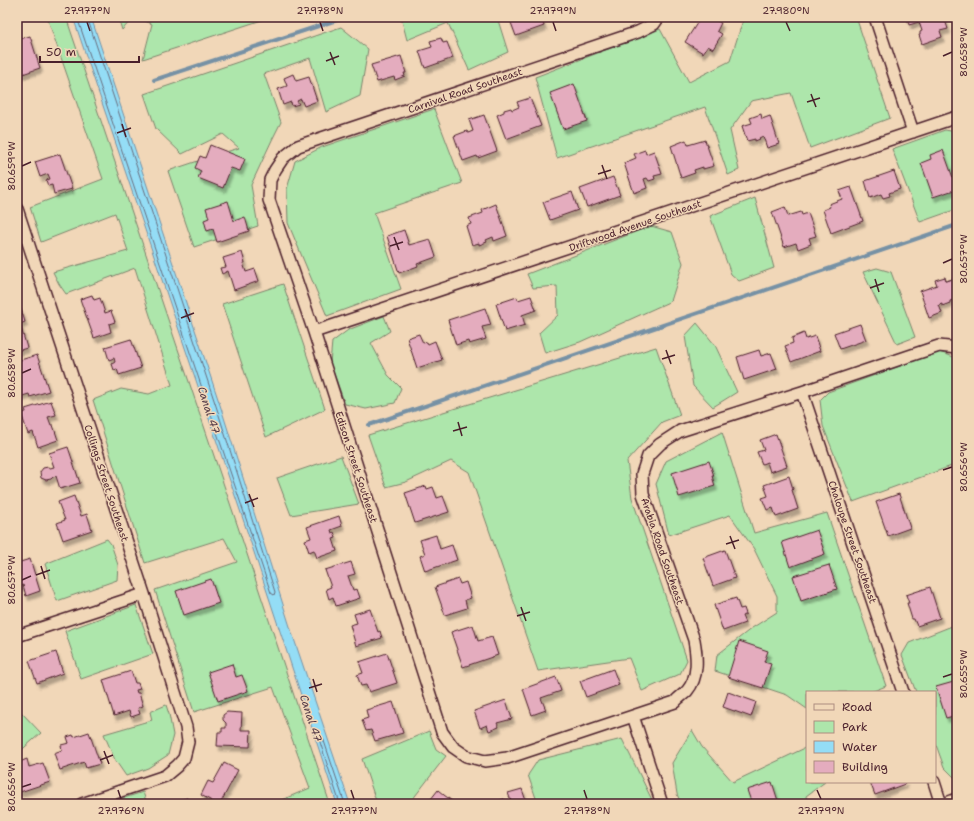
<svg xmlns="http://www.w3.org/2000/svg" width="974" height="821" font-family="'Shantell Sans',sans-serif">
	<defs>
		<filter id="shadow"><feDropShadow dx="2.5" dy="4.5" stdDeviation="1" flood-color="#0004"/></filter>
	</defs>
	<rect width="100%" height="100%" fill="#f1d7b8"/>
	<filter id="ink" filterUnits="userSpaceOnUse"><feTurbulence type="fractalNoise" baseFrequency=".025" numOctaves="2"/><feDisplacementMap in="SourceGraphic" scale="8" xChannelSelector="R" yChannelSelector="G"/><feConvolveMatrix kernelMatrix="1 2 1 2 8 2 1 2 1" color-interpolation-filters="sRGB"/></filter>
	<g filter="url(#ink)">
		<!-- green -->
		<path fill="#ade6ab" stroke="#7c826b" d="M47,17h19l172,510 92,277h-58l38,-16 -37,-101 -79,25 -39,-122 82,-28 -13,-24 -79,25 -52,-163 28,-11 28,5 23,-9 -37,-117 -69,26 -7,-10 -6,-12 75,-21 -13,-38 -74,29 -11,-35 73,-28z
			M118,17h16l-12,13z
			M136,17h135l-128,42 9,-35z
			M401,17h96l11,35 -39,18 -21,-47 -41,17z
			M744,17h112l34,101 -80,30 -19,-55 -40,8 -21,29 9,40 -11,5 -23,-68 -148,51 -22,-81 125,-48 29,53 41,-21z
			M341,27l27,22 -8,47 -34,16 -16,-54 -46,16 17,48 -9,18 -21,45 7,41 -64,21 -26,-76 51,-17 20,-6 -16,-14 -41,20 -26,-25 -12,-35z
			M434,109l28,74 -88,30 27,76 -74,27 -39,-93 -1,-34 8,-28 27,-14z
			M945,130l12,2v77l-37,13 -28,-73z
			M755,198l19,70 -35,13 -8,-7 -21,-58z
			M651,226l21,6 11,31 -12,38 -91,41 -35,11 -6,-20 19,-18 -1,-29 -24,2 -6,-14z
			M877,268l14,4 24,65 -18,7 -34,-72z
			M283,284l42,125 -59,28 -44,-133z
			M384,316l6,15 -19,12 17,32 13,13 -6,15 -29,6 -21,-5 -15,-41 2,-21 16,-12z
			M697,323l18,22 22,47 -24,15 -20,-21 -8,-50z
			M656,347l24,68 -18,7 -35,39 5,37 55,162 -7,14 -38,17 -13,-33 -91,13 -69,-199 -18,-11 -45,21 -20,5 -18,-52z
			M939,352l18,6v106l-104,38 -30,-76 -3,-26 8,-8z
			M722,432l32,101 73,-20 59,173 -15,6h-64v17l-20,-14 -72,-24 2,-16 35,-27 25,-16v-16l-23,-47 -24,-34 -61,20 -13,-51 10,-23z
			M341,456l18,48 -68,11 -14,-37z
			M107,539l4,5 7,21 -1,15 -60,21 -12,-37z
			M136,605l17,49 -72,25 -16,-48z
			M957,624v156l-13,-13 -9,-25v-50h-19l-14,-37 7,-12z
			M166,705l3,9 4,21 -5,20 -20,13 -22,8 -11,-16 -11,-26 48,-14 -2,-8z
			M21,712l20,21 -24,21v-36z
			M692,730l10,17 31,35 74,-35v35h18l-19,14 1,8h-126l-4,-10 -5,-31z
			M429,731l7,18 10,7 -37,48h-32l-15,-45z
			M622,739l14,28 18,37h-116l-10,-29 10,-15z
			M143,792l4,12h-42z"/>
		<!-- water -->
		<path fill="#94ddf6" stroke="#7691a5" d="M73,17h18l130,391 71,225 58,171h-13l-92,-279z"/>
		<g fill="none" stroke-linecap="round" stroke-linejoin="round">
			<!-- shore -->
			<path stroke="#686b7c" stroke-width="1" d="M77,17l194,576 3,2 1,-3 -58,-183 -130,-392
				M340,804l-21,-65 2,-2 2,1 22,66"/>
			<!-- stream -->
			<path stroke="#7691a5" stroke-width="4" d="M154,80l192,-63
				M369,425l588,-200"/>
		</g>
		<!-- building -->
		<path fill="#e4acbe" stroke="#4a1f2b" filter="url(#shadow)" d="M518,17h23l3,9 -28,10 -6,-16z
			M701,17h10l10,6 -4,8 5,3 -9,15 -5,-3 -5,7 -18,-11z
			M907,17h37l4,12 -8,2 2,6 -20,7 -3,-9h1v-3l2,-1 -3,-9 -10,3z
			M30,36l10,32 -23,8v-36z
			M441,38l2,5 4,-1 6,16 -28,10 -6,-17 13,-4 -2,-6z
			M401,56l5,17h-2l1,3 -10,4 -1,-3 -17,5 -6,-17z
			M293,74l3,7 13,-4 8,24 -13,5 -3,-7 -4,2 2,3 -7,2 -1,-4 -8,3 -5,-16 9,-3 -3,-8z
			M574,84l13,37 -24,8 -13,-36z
			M530,98l11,28 -35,13 -9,-24 7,-3v-2l7,-2 1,2 7,-3 -2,-5z
			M761,114l1,5 8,-3 9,28 -12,4 -4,-12 -4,2 1,1 -5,2v-2l-8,2 -5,-15 10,-3 -2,-5z
			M484,115l13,36 -19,7 -1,-2 -14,5 -9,-25 13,-5 1,2 5,-2 -4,-11z
			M686,140l2,5 17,-5 9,26 -11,3v-2l-9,3 1,3 -14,5 -10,-32z
			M210,145l35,14 -5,12 -9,-3 -8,20 -25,-10 3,-7 -6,-3 5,-12 5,2z
			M645,150l1,4 8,-3 8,23 -8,2 1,3 -6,2 -2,-3 -3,1 3,9 -13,5 -10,-30 12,-5 -2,-4z
			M943,150l14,39 -24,8 -12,-34 10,-4 -1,-4z
			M60,154l12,35 -18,5 -2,-9 -4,1 -2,-6 4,-1 -2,-5 -8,3 -5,-15z
			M894,171l6,18 -11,4 1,3 -7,2 -2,-4 -11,4 -5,-17z
			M613,177l7,18 -33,12 -7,-18z
			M851,187l12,34 -32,12 -8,-23 7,-3 -1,-3 13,-5 -3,-8z
			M572,192l6,18 -28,10 -7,-18z
			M228,201l6,20 11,-4 4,14 -32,11 -4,-13 -6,2 -3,-11 5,-2 -3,-10z
			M496,204l11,32 -13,5 -1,-4 -7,3 1,2 -8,3v-2l-7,2 -6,-19 5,-2 -2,-6 14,-5 -1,-3z
			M785,207l3,9 13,-4 1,3 6,-2 8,23 -7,2 2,6 -13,5 -2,-6 -12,4 -12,-35z
			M404,230l5,15 21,-6 6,18 -19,7 1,2 -19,7 -12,-37z
			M242,252l3,11h-2l3,9 9,-3 4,12 -25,9 -6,-19 -6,3 -2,-6 6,-1 -3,-9z
			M945,277l1,4 9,-3 2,7v19h-3l-1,-4 -3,1v2l-8,3v-2l-3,1 3,8 -13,5 -9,-27 17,-6 -2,-5z
			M92,295l2,5 6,-2 5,15 6,-2 4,11 -6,2 2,8 -17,6 -14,-39z
			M531,296l5,14 -14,5 3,10 -20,6 -9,-27 21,-7 1,3z
			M485,308l6,17 -9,2 4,12 -17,5 -1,-3 -12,4 -8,-25z
			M21,309l4,13 -5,2 7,24 -10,3v-41z
			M860,324l6,16 -26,9 -6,-16z
			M804,333l2,6 9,-3 5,15 -29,11 -6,-16 8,-3 -1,-5z
			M419,334l4,9 4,-1 1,2 7,-3 7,19 -25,8 -10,-30z
			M131,339l10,29 -22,7 -2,-6 -3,1 -2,-6 3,-2 -1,-4 -5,2 -4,-13z
			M759,350l2,6 10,-3 6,16 -33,11 -7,-23z
			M37,355l12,36 -19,6 -1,-3 -10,3 -2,-8v-28z
			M51,401l5,14 -8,2 3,8h2l5,15 -20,7 -5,-15 -5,2 -7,-21 5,-1 -1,-3z
			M776,434l11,32 -17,6 -3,-10 -5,2 -5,-12 7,-2 -4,-10z
			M68,447l12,36 -20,6 -4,-13 -3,1 -2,2 -5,1 -5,-2 -1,-6 3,-4 5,-1 2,1 4,-1 -5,-14z
			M709,461l5,15h-2l3,10 -36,11 -7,-24z
			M789,476l4,13 -1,1 6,19 -22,8 -3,-9 -6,2 -5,-12 6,-2 -4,-11z
			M426,486l1,3 6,-2 4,11 6,-2 6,16 -34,11 -10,-30z
			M899,494l11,34 -22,8 -12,-34z
			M74,496l7,20 6,-2 5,16 -29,10 -6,-17 8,-3 -7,-18z
			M339,516l3,10 -11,4 1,3 2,-1 2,6 -3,1 4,12 -20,7 -3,-8 -5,2 -4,-12 6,-2 -4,-11z
			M817,530l8,24 -35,13 -8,-25z
			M436,535l4,14 12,-4 5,15 -32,11 -5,-15 5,-2 -5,-14z
			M725,550l10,28 -22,8 -10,-28z
			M30,559l10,32 -14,5 -3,-11 -6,2v-24z
			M351,562l4,12 -7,2 5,14 4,-1 3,9 -24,8 -3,-9 -4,2 -3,-10 5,-2 -6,-17z
			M829,565l8,24 -36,12 -8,-25z
			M211,579l8,24 -35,12 -8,-24z
			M458,579l2,5 6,-2 5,16 -6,2 2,8 -22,7 -10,-28z
			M930,587l10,31 -23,8 -3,-7h-2l-5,-16h2l-3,-8z
			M736,598l4,11 4,-1 2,6 -4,2 3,7 -22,8 -9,-26z
			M370,609l8,23 2,-1 2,7 -26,8 -6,-21 7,-2 -3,-9z
			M473,625l5,16 14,-4 6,18 -35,12 -12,-35z
			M739,641l29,10 -4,11 7,2 -8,24 -35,-11z
			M56,652l7,21 -26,10 -8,-22z
			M387,653l10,30 -28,9 -3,-7 -5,1 -4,-11 6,-2 -4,-11z
			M232,664l4,13 6,-2 6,16 -30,10 -10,-29z
			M613,669l6,16 -33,12 -6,-16z
			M131,671l4,12h3l2,6 -4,1 1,3h2l4,13 -5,2 2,6 -9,3 -2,-6 -15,5 -11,-36z
			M556,677l5,14 -20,7 5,12 -14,5 -9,-26z
			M957,681v34l-11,3 -10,-31z
			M728,692l28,10 -5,15 -28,-10z
			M506,700l6,19 -15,4 2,4 -10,4 -2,-6 -7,3 -6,-17z
			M393,702l10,31 -28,8 -4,-11 -5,1 -4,-11 6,-2 -2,-8z
			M227,712l15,1 -1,17h10l-1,17 -33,-1 1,-14h4v-4h4v-5l-3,-3v-5z
			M89,732l11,32 -14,4 -2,-6 -24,8 -6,-17 8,-3 -1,-5 8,-2 -2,-6 6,-2 1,2z
			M27,759l2,8 14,-4 7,19 -33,11v-22h1l-1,-8z
			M224,763l14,7 -18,34h-3l-16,-9 7,-14 5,2z
			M772,782l7,22h-27l-5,-14z
			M870,782h35v2l-30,11z
			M522,789l5,15h-35v-1l12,-4 1,4 6,-2 -3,-8z
			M438,790l6,5 12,9h-29z
			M187,798l2,6h-21z"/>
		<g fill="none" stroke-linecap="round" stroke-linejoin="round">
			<defs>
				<path id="street" d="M659,17l-5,7 -16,8 -340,114 -15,12 -8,12 -5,10 -1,20 45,132 128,400 11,15 13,9 19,5 22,-3 168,-56c3,-4 8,-7 12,-11 12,-14 10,-34 7,-51l-51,-146 -1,-20 6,-18 12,-12 20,-13 122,-39 137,-46 18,2
					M875,17l38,115
					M17,209l127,385 42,133 2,15 -4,16 -7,8 -12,10 -83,28
					M314,332l643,-215
					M802,392l101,300
					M17,636l127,-42
					M633,716l29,88
					M934,782l7,22
					M944,804l13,-5"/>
			</defs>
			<!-- street casing -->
			<use href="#street" stroke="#4a1f2b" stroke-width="14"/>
			<!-- street -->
			<use href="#street" stroke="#f1d7b8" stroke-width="11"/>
		</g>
	</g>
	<!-- ticks -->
	<path fill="none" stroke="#4a1f2b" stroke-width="1.5" d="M87,22l3,9M320,22l3,9M553,22l3,9M786,22l4,9M330,52l5,13M943,56l9,-4M326,61l13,-5M811,94l5,13M807,102l13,-4M122,124l4,13M117,133l14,-5M602,165l5,14M22,166l9,-4M598,174l13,-4M394,237l5,13M390,246l13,-4M943,263l9,-4M875,279l4,13M870,288l14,-5M185,309l5,13M181,318l13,-5M666,350l5,14M662,359l13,-4M22,373l9,-4M458,422l4,14M453,431l14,-4M943,470l9,-3M249,494l5,13M245,503l13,-5M730,536l5,13M726,544l13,-4M41,566l4,13M36,575l14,-5M22,580l9,-4M521,607l5,14M517,616l13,-4M943,677l9,-3M313,679l4,13M309,688l13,-4M104,751l5,13M100,760l13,-5M22,787l9,-3M118,790l3,9M351,790l3,9M584,790l3,9M817,790l4,9"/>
	<g text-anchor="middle" stroke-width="3" stroke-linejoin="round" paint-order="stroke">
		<!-- street labels -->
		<g font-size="10" fill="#4a1f2b" stroke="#f1d7b8">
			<text transform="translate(465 90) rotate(-19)" y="4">Carnival Road Southeast</text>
			<text transform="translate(635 225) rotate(-19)" y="4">Driftwood Avenue Southeast</text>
			<text transform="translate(357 467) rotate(72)" y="4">Edison Street Southeast</text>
			<text transform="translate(107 483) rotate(72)" y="4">Collings Street Southeast</text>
			<text transform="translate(853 542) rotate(71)" y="4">Chaloupe Street Southeast</text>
			<text transform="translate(663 551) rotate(71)" y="4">Arabia Road Southeast</text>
		</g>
		<!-- water labels -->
		<g font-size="11" font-style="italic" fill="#553c49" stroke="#f1d7b8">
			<text transform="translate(209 410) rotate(72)" y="4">Canal 47</text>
			<text transform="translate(311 718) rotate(72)" y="4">Canal 47</text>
		</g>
	</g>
	<!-- margin -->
	<rect width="974" height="821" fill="none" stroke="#f1d7b8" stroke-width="44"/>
	<!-- legend -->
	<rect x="806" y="691" width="130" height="92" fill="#f1d7b8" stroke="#ae8d80"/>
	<rect x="814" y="704" width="20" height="6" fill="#f1d7b8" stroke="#ae8d80"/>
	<text x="842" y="711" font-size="12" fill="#4a1f2b">Road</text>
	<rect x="814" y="721" width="20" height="12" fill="#ade6ab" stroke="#ae8d80"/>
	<text x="842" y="731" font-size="12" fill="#4a1f2b">Park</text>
	<rect x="814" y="741" width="20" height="12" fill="#94ddf6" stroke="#ae8d80"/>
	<text x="842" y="751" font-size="12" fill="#4a1f2b">Water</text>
	<rect x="814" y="761" width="20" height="12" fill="#e4acbe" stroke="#ae8d80"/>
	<text x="842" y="771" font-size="12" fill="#4a1f2b">Building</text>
	<!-- scale -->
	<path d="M40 56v6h99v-6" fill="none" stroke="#4a1f2b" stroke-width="2"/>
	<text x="46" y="56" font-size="12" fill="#4a1f2b" stroke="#f1d7b8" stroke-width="3" paint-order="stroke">50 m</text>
	<rect x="22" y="22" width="930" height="777" fill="none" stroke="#4a1f2b" stroke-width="1.5"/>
	<g font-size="10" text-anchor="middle" fill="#4a1f2b">
		<text x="87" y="14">27.977°N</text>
		<text x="320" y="14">27.978°N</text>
		<text x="553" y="14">27.979°N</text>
		<text x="786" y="14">27.980°N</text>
		<text transform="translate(963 52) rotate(-90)" y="4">80.658°W</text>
		<text transform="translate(11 166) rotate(-90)" y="4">80.659°W</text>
		<text transform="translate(963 259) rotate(-90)" y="4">80.657°W</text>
		<text transform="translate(11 373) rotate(-90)" y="4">80.658°W</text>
		<text transform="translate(963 467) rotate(-90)" y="4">80.656°W</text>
		<text transform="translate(11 580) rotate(-90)" y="4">80.657°W</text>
		<text transform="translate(963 674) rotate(-90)" y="4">80.655°W</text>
		<text transform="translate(11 787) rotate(-90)" y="4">80.656°W</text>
		<text x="121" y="814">27.976°N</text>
		<text x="354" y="814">27.977°N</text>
		<text x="587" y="814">27.978°N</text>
		<text x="821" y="814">27.979°N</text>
	</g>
</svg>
